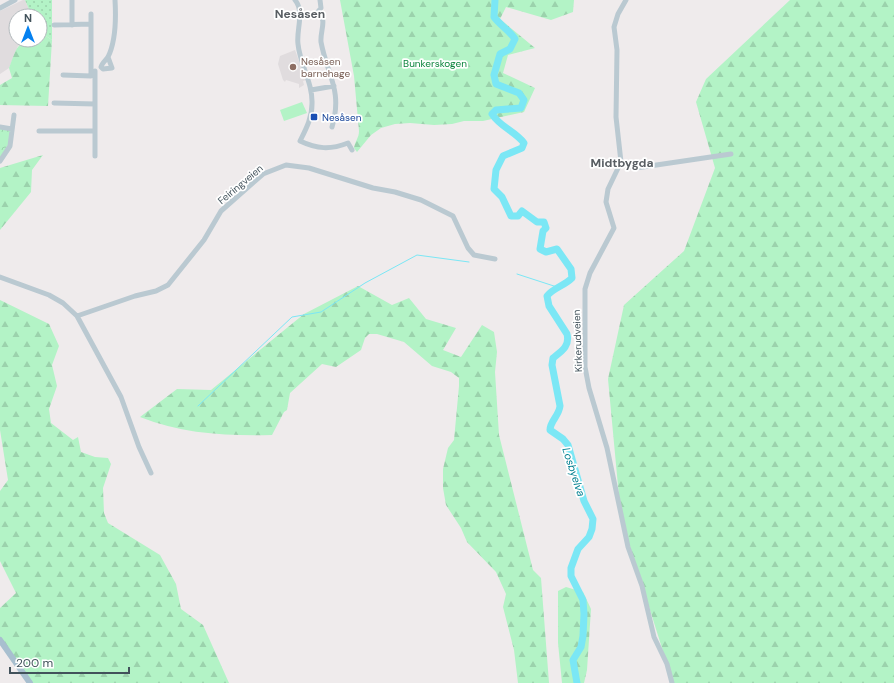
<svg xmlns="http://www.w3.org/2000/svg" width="894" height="683" font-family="'DM Sans',sans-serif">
	<defs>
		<pattern id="grass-dots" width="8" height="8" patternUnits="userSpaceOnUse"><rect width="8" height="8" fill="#b3f3c6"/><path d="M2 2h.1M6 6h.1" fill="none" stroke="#9bd2ac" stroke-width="1.8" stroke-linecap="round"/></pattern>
		<pattern id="forest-firs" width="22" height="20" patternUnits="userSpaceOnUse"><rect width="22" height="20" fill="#b3f3c6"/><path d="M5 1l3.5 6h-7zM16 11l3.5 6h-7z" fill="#9bd2ac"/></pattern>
		<pattern id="park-crowns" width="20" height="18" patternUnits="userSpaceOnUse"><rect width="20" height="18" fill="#b3f3c6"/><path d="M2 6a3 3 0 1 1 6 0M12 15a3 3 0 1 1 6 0" fill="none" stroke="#9bd2ac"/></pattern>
	</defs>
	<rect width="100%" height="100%" fill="#efebec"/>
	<!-- education -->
	<path fill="#e0dcde" d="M23,0h2l7,16h-16v24h10l-8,6 -9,22 -9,6v-63z
		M295,50l11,30 -3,1 1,4 -5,3v-4l-13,-4 -1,2 -2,-2 -5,-16 2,-8z"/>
	<!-- grass -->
	<path fill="url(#grass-dots)" d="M25,0h27v40l-12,-8v-16h-8z"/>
	<!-- forest -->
	<path fill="url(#forest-firs)" d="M340,0h234l-1,12 -22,8 -45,-13 -6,12 35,29 -27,7 -5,18 32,15 -11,24 -41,9h-19l-12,3 -18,1 -24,-2 -15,1 -14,4 -10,7 -14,17 -3,-4c1,-7 5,-10 5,-17l-5,-55z
		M790,0h104v683h-221l-52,-165 -13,-139 16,-74 60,-54 31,-83 -19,-66 10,-23z
		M40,32l12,8 -4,66 -48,-1v-20l12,-7 -3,-10c8,-20 7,-28 31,-28z
		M43,155l-11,15 -1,22 -31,38v-62z
		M358,286l34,19 17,-7 17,21 30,9 -13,22 18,7 21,-32 12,7 3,20 -2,20 4,63 34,135 8,8 8,105h-31l-4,-33 -11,-43 3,-13 -10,-22 -29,-30 -6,-14 -15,-23 -3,-17v-19l5,-21 6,-8 5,-54v-8l-8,-6 -19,-6 -28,-24 -27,-8h-8l-4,4 -4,12 -25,17 -14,-3 -32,29 -3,17 -3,2 -12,23c-45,1 -90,-1 -132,-18l37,-28 34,1 93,-76z
		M0,300l49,24 10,22 -7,19 5,21 -8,23 2,14 22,17 5,-3 3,15 14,5 13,1 3,6 -8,24 1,25 4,10 52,32 16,29 5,25 22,16 26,58h-199l-30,-43v-32l16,-15 -16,-32v-70l8,-11 -8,-50z
		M566,587l17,5 8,17 -4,61 -3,13h-22l-4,-40v-52z"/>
	<!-- park -->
	<path fill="url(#park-crowns)" d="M0,128l11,2 -3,15 -8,13z"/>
	<!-- pitch -->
	<path fill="#b3f3c6" d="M302,102l5,11 -23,8 -4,-11z"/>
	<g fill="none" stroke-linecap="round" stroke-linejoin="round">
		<!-- stream -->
		<path stroke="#7be7f5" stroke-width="1" d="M517,274l43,14
			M198,406l94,-89 29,-5 44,-29 52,-28 52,7"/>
		<!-- river -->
		<path stroke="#7be7f5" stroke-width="7" d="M495,0l-1,17c7,9 15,13 21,22l-5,10 -10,5 -6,21 2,9 23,9 5,7 -3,8 -25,2 -4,4c8,13 23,17 32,29l-2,5 -19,8 -7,14 -2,19 8,8 9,19h7l4,-5 15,11h7l2,6 -3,3 -3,18 6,3 11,-3 14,20 1,9c-8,8 -19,10 -25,18l2,10 18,28c3,12 -5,17 -14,24l-1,7 8,41c-1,10 -10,15 -10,24l13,9 5,6 16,56 9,18 -1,10 -3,8 -11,12 -7,19v8l12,24 1,14 -1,22 -2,11 -8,13 4,23"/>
		<!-- minor -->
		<path stroke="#bac9d1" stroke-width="5" d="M72,0v25
			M295,0c10,12 1,30 3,44 2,21 15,39 14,60 0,14 -6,25 -12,37 17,8 30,9 48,2l4,7
			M626,0l-8,14 -4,13 3,23 -1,67 5,45 -13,27 -2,13 8,26 -24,45 -5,16v78l4,21 18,60 21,99 14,39 12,51 13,27 5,19
			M0,8l15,-8
			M319,12c8,9 1,19 2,30 6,33 22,48 11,85
			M300,15l16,-1 5,-6 -1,-8
			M54,25l37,-1
			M108,57l4,11 -9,1 -2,-2c1,-4 5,-7 7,-10 8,-16 8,-40 7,-57
			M63,75l28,1v-62
			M311,90l23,-4
			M54,103l41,1v-33
			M0,127l12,2
			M39,131h56v-27
			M95,131v25
			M0,161l10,-15 4,-31
			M621,162l7,4 8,2 95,-14
			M0,277l49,18 14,8 14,13 44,81 18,50 12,26
			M77,316l58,-20 21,-5 12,-6 36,-45 17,-29 42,-37 23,-9 23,3 64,20 22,4 26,8 32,16 15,32 6,7 21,4"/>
		<!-- major -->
		<path stroke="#a8bfcf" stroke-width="6" d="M0,640l30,43"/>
	</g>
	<!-- markers -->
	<circle fill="#8d6e63" stroke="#fff" stroke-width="1.5" cx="293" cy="67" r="4"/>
	<rect fill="#1a4fb4" stroke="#fff" stroke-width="1.5" x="310" y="113" width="8" height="8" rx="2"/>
	<g text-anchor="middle" stroke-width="3.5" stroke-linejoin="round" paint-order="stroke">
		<!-- education labels -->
		<g font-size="10" fill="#785e54" stroke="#fff" text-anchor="start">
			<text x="301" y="65">Nesåsen<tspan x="301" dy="12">barnehage</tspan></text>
		</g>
		<!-- park labels -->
		<g font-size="10" fill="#0c843d" stroke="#fff">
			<text x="435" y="67">Bunkerskogen</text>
		</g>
		<!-- transit labels -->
		<g font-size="10" fill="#164399" stroke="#fff" text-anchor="start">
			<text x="322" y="121">Nesåsen</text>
		</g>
		<!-- street labels -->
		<g font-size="10" fill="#42525b" stroke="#fff">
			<text transform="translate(240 184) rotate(-40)" y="4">Feiringveien</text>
			<text transform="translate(577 341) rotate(-92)" y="4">Kirkerudveien</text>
		</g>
		<!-- water labels -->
		<g font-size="11" font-style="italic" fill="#038091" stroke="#fff">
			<text transform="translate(574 472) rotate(72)" y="4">Losbyelva</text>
		</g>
		<!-- quarter labels -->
		<g font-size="12" font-weight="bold" fill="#585d62" stroke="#fff">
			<text x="300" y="18">Nesåsen</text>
			<text x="622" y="167">Midtbygda</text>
		</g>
	</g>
	<!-- north arrow -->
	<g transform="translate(28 28)"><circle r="19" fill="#ffffff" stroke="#b3babd"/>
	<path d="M0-3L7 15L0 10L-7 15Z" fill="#0581f0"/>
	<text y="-6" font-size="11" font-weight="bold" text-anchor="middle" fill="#42525b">N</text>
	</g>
	<!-- scale -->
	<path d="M10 667v6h119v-6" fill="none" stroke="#42525b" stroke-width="2"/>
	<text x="16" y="667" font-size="12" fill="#42525b" stroke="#ffffff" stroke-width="3" paint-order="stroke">200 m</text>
</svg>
